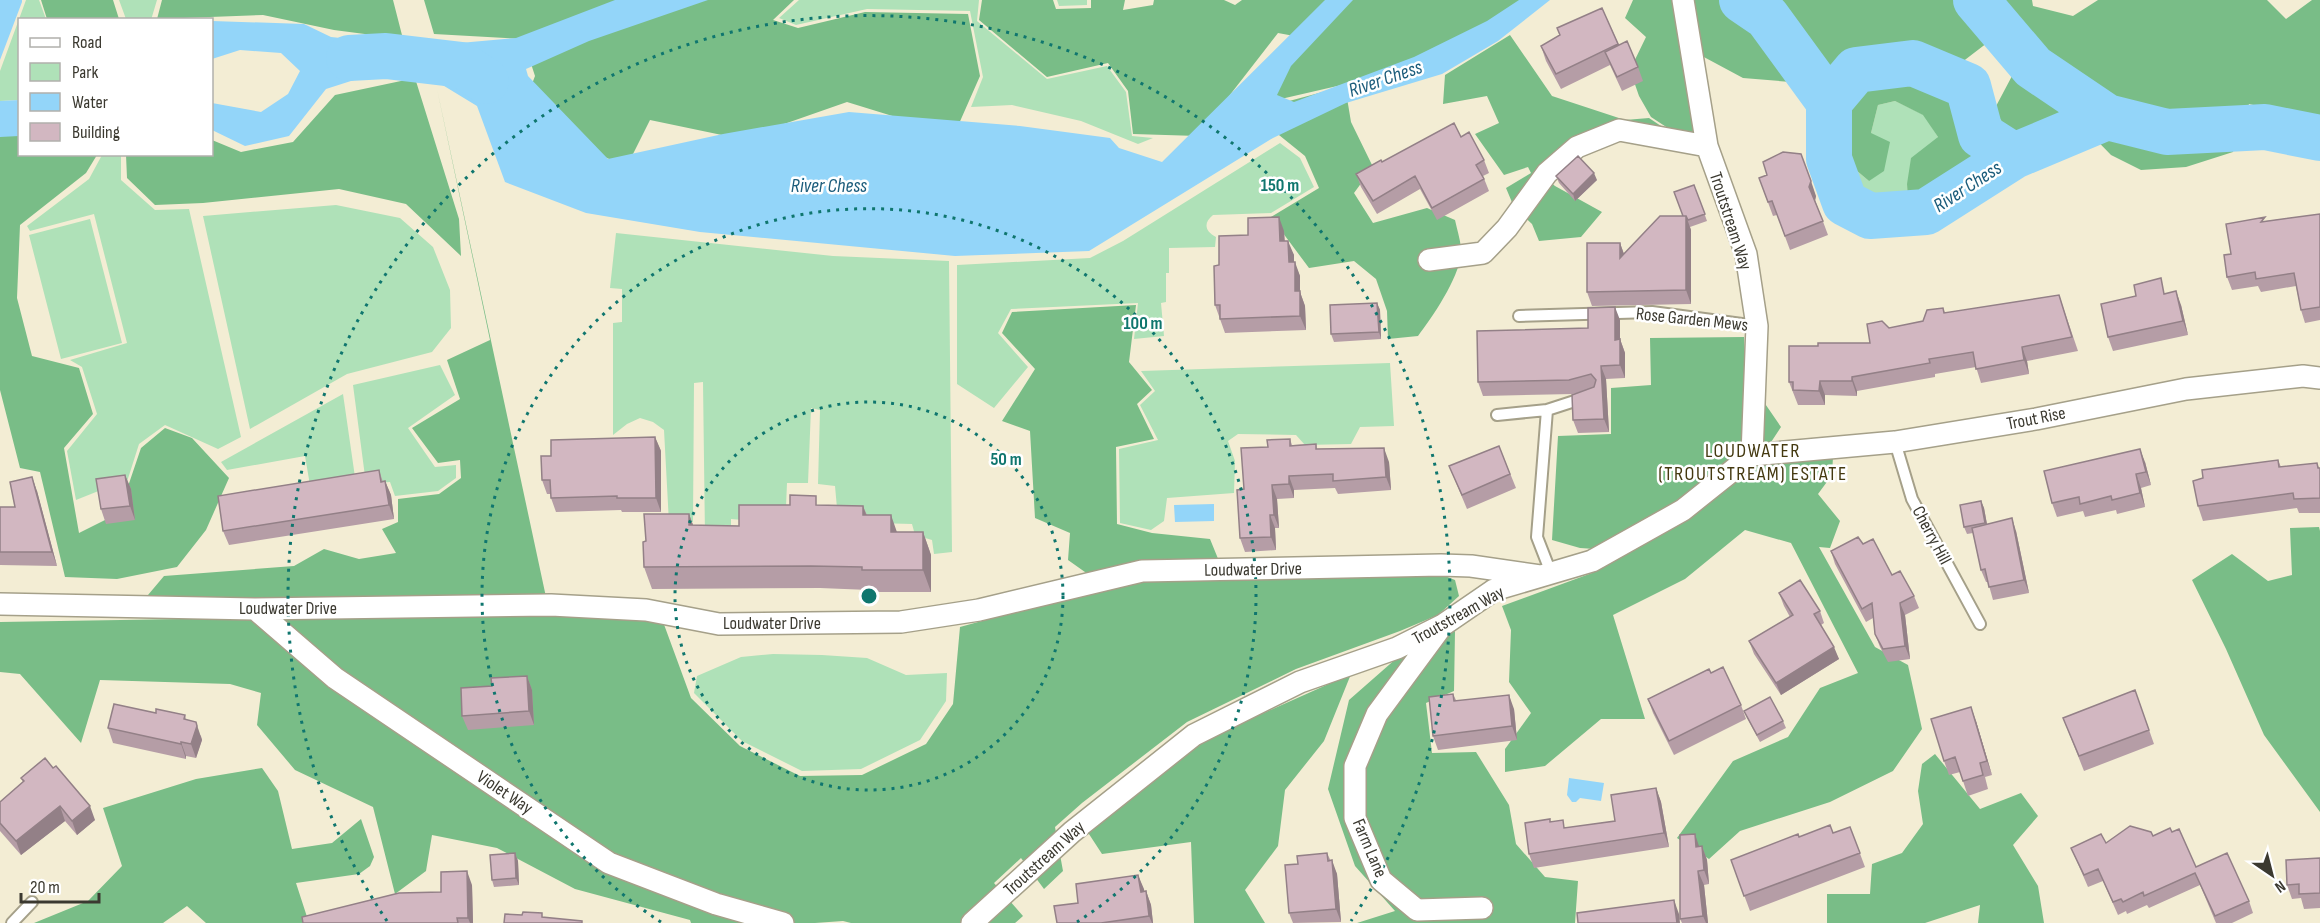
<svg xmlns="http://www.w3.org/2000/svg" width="2320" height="923" font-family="'Sofia Sans Condensed',sans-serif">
	<rect width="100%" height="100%" fill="#f3edd4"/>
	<!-- green -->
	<path fill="#afe1b8" d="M26,0h13l7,19 -26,1 -1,80 -19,1v-30z
		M119,0h38l-6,20 -25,-1z
		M799,0h180l-2,21 70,58 60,-13 19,26 6,44 21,2 -15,6 -57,-23 -69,-16 -41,2 12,-30 -13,-66 -103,-2 -71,16 -17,-7z
		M1057,0h30v5l-28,1z
		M1895,101l29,14 14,22 -31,47 1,18 -34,2 -19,-8 -18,-42 32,27 2,-48 7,-28z
		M1280,143l20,15 14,29 -43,26 -58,2c-10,8 -8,16 3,22l-1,10 -46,1v25h-3v29l-5,1 3,33 -30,3 4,-36 -127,6 -13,24 30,34 -34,41 -37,-24v-119l133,-7 33,-17z
		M102,155h19v25l34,30 34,-1 52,228 -23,12 -53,-24 -26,19 -14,44 -24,2 -25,10 -9,-49 30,-37 -15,-47 -12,-7 57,-17 -33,-129 -64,17 -3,-5 62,-47z
		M336,205l64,13 33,29 17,43 1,38 -19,24 -85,22 -97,55 -47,-213z
		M90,219l32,124 -61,16 -32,-124z
		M616,233l217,23 116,5 3,291 -18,2 -2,-14 -17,-5 -3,-11 -37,-1 -14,-12 -24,-3 -2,-22 -17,-2 2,-74 -9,-2 -3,75h-21l-1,24 -43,13 -12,-1v19l-26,-1 -2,-155 -9,1 -1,139 -24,1 -5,-93 -11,-8 -13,-4 -13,6 -14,11v-112l9,-1v-33l-12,-1z
		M1390,363l4,63 -34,1 -9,17 -46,1 -9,-10 -58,-1 -10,7 7,20 -1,32 -67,5 -3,23 -13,9 -31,-7 -1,-74 39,-9 -18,-35 15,-14 -14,-20z
		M440,365l15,30 -47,33 27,39 21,-2v13l-18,13 -43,5 -5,-14 -24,2 -13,-99z
		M343,394l13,90 -45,7 -6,-35 -78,14 -6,-8z
		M773,654l49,1 45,3 39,17 41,-2 -1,28 -26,39 -59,29 -59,2 -60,-30 -48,-48 3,-17 44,-19z"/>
	<!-- forest -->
	<path fill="#79bd87" d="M41,0h72l6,19h-72z
		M162,0h231l10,39 -69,-9 -71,-15 -106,4z
		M424,0h370l-21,20 25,8 67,-16 103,2 12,62 -26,59 -107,-33 -106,37 -91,-19 -23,46 -73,-29 -33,-24 14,-37 -12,-37 -89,-5z
		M982,0h71l3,9 35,-1v-8h34l-2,10 30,-5 1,-5h70l11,5 7,-5h303l-173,78 -104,24 37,-64 -27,-5 -80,103 -65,-2 -5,-43 -20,-28 -61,14 -68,-57z
		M1633,0h58l5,133 -19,1 -26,-17 -12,-21 -9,-26 16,-33 -21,-19z
		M1693,0h339l1,6 40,10 25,-16h169l19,19 26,-19h8v156l-43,-5 5,-39 -33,-8 -16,48 -47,15 -45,3 -30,-15 -35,-36 -59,25 -23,-34 18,-34 -25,-33 -34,26 -47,-21 -58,12 -21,25 -84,-7 -41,-22z
		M1510,35l42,61 73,24 24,-2 27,18 -58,-10 -70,54 7,6 47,26 -21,25 -42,4 -7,-17 -18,-17 -8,-19 25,-15 -3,-6 -24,8 -29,-41 24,-11 -12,-27 -44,8 2,-29z
		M1912,73l37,14 12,19 12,39 16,15 -34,27 -47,15 -1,-18 4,-26 27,-21 -15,-22 -28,-14 -17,4 -7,28 19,9 -6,29 -15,10 -32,-27 2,-47 25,-31z
		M415,78l44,141 2,37 -55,-52 -67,-15 -136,14 -48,2 -28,-27 -1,-23 86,-1v-14l29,12 52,-10 42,-47z
		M1345,86l6,36 22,45 -19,26 19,30 54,-15 28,12c2,9 5,19 6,28 2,25 -28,68 -43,88l-30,3 -1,-28 -11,-32 -22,-18 -45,7 -38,-51 48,-29 -14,-32 -36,-29 9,-23z
		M437,89l109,508 -414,17 32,-38 130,-10 30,-17 35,10 37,-6 -14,-24 16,-7v-23l41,-5 22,-16 -1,-18 -22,3 -26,-35 48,-29 -13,-39 43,-20z
		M19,110l1,44 77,1 -11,18 -66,52 -3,73 15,58 47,12 14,46 -29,34 15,85 40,-20 22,-65 24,-20 27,10 37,40 -23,52 -29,37 -60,12 -52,-2 -25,-105 -20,-4 -20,-78v-259z
		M1136,305l-7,57 23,28 -15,14 17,35 -38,8 1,77 35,9 58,6 11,27 -129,11 -24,-17 2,-27 -35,-15 -5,-87 -28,-10 33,-52 -33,-36 10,-21z
		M1744,337l2,39 35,51 -25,38 77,-8 -1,18 -14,19 22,27 -10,27 -11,-1 56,100 33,18 14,64 -29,42 -63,31 -90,29 -31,28 -32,-21 56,-77 55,-24 32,-49 38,-15 -67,-130 -46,-13 -60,49 -72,36 32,104h-44l-56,47 -40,6v-23l26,-36 -22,-31 2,-52 -9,-24 90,-33 43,-28 -40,4 -15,-1 -28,-8 6,-104 53,-2v-46l40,-3 -1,-47z
		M2319,527l1,4v281l-56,-77 -38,-86 -34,-69 40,-26 36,27 24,-6 -2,-47z
		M1440,574l15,6 4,16 -21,19 -38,16 -104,38 -109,53 -105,81 -27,24 8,44 -19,18 -23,-31 -27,25 29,33 -8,7h-164l-8,-2 -28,2h-124l-1,-3 -115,-31 -78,-41 -65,-13 -6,36 -31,23 -22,-87 -78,-37 -38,-45 4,-32 -31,-9 -130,-4 -19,63 -61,-69 -20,-2v-50l556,-9 106,6 29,79 49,48 60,30 62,-1 64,-31 27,-40 7,-77 109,-30 75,-17z
		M1455,631l-1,60 -28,12 6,50 44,-1 33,53 7,39 29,33 33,4 -3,42h-218l38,-12 -40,-45 -27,-77 21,-89 49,-43z
		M1351,674l-27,67 -39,49 -7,56 -33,44 20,33h-71l-3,-81 -89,12 -15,-23 112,-89z
		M1935,754l45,55 41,-16 17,23 -25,29 25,41 6,37h-66l2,-18 -55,18h-98v-29h43l2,-30 30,-11 21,-29 -5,-33 4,-27z
		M262,768l16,23 14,58 40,-6 29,-24 13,38 -4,9 -11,8 -63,9 13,40h-103l-19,-17 -24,17h-129l54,-22 34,-35 -19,-58 93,-29z"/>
	<!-- water -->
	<path fill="#93d5f9" d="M0,0h22v2l-22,58z
		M615,0h93l-119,41 -63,28 2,7 80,83 115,-25 126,-22 171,14 90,12 9,10 43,14 163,-162h28l-62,66 -14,29 17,7 120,-45 73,-36 32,-21h31l-52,41 -56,33 -96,29 -73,35 -184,113 -134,5 -255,-24 -114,-19 -81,-31 -28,-76 -46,-28 -5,-32 90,-8z
		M212,21l92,3 27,13 77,8 6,25 -35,2 -53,17 -37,47 -44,10 -33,-16v-27l49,9 27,-18 12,-23 -19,-18 -41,-3 -28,9z
		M19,100v36l-19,1v-36z
		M1214,504v17l-39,1 -1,-17z
		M1569,778l35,5 -3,18 -21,-3 -4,4h-4l-5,-7z"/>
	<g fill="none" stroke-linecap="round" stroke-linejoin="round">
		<!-- river -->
		<path stroke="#93d5f9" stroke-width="46" d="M1742,0l25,17 62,85v57l16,44 25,13 56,-4 88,-56 93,-39
			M1976,0l57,67 74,50 60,15 98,-5 55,11
			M349,58l37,-2 76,9 24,16
			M1829,102l27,-32 57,-7 55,23 13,49 33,21"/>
		<defs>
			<path id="lane" d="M1519,316l133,-4 105,14
				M1547,410l-10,127 14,36
				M1497,415l50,-5 37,-12
				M1895,442l17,57 68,125
				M12,923l20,-21"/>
			<path id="street" d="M1429,260l54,-7 24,-25 40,-55 30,-26 42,-17 88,16
				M1752,455l143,-13 141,-23 150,-30 117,-13 17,2
				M0,604l255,5 296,-4 95,5 73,14 182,-2 78,-12 163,-39 299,-6 30,1 69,10
				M255,609l80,69 274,185 107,41 67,19
				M1439,630l-62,84 -22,52v52l26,62 36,30 65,-2
				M972,923l100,-91 122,-97 106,-53 97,-34 46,-23 51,-35 98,-29 91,-51 69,-55 5,-129 -11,-72 -39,-108 -24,-146"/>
		</defs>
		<!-- lane casing -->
		<use href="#lane" stroke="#a5a089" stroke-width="14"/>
		<!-- street casing -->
		<use href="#street" stroke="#a5a089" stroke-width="24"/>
		<!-- lane -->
		<use href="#lane" stroke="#fff" stroke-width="10"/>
		<!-- street -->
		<use href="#street" stroke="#fff" stroke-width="21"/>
	</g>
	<!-- wall -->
	<path fill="#b59da6" d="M1602,8l17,37 19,22 5,14 -21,10 -12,-26 -49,24 -15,-28 -5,-15 19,-10z
		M1461,137l23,23 5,13 -6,3 6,15 -52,29 -17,-31 -43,25 -16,-27 -5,-13 26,-12z
		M1556,176l41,4 -22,21 -16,-18z
		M1759,178l57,18 -1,4 13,35 -38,15 -13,-35 -4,1z
		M1694,185l13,36 -17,6 1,3v74l-99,2 -5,-14 33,-49 4,11 59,-38z
		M2320,214v106l-15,3 -4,-13 -5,-24 -35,6 -3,-6 -26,4 -5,-13 4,-23 35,-33z
		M1284,231l1,10 9,14v7l6,14v16l5,14 1,24 -81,3 -10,-28 4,-40 29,-30z
		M2166,293l15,12 7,30 -75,16 -5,-14z
		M2059,295l19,56 -51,10 2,13 -48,9 -5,-16 -41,7v3l-78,14v5l-32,-1v10h-27l-9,-23 29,-36 52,-3 19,-15 34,-7 20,-13 2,5z
		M1377,303l3,7 1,29 -47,3 -3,-8z
		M1620,320v19l5,14v25l-19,1 3,53 -31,1 -5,-13 8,-28 -8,2 -90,2 -5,-14z
		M655,437l6,14v61h-39l-1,-2 -65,2 -5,-14v-4h-4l-5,-14 9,-24z
		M1290,439l2,6 24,-1 1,5 72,13 2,28 -53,4 -3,-6 -41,2v8l-17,1 2,29h-4l1,22 -31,2 -5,-14 4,-49 24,-42z
		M1499,446l17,42 -49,21 -18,-43z
		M2278,460l3,7 36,-4 2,5h1v45h-21l-2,-5 -94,13 -5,-15z
		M2145,462l6,23 -10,3 4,19 -28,7 -1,-4 -31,7 -2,-6 -26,6 -5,-14z
		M379,470l4,12 2,-1 6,14 3,24 -165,26 -6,-14z
		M125,475l6,14 4,31 -29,4 -5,-15z
		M37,491l20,75 -57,-1v-58h15z
		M1981,501l3,7 3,16 29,7 13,62 -36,7 -5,-18h-2l-5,-12 -8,-37 -6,1 -3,-7z
		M790,505l73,1 4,9 30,17h26l8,23v37h-61l-1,-2 -49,-2 -168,1 -8,-22 2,-26 43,-27 4,11 46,1z
		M1863,544l29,31 22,21 5,12 -14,7 5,44 -22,3 -8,-15 -5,-13 -2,-16 -7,4 -31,-58 -4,-13z
		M1779,593l41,18 4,12 -3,2 18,34 -58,36 -27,-41 -5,-13 41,-24 -6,-11z
		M1711,673l30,32 5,14 -72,36 -21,-42 -5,-14z
		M527,676l5,14 2,35 -66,5 -6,-14 30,-30z
		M2135,690l19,54 -70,27 -21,-53z
		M1453,694l3,6 58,9 3,31 -79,10 -5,-14z
		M1744,711l39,10 3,7 -26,14 -13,-24z
		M156,713l29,2 1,5 15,16 1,4 -6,18 -10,-2v3l-73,-16 -5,-15z
		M1976,721l16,54 -7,2 3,12 -20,7 -8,-24 -11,3 -5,-14z
		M21,778l74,42 -18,15 -12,-14 -44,34 -21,-24v-29l23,-20z
		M1656,788l5,14 8,45 -135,21 -5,-14 22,-32 14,6 50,-7z
		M1850,827l15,40 -115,44 -19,-51 68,-23 34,-4z
		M2172,832l24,35 53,34 4,12 -21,10h-16l-16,-38 -51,23 -2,-3 -20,9 -1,-3 -8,4 -15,-34 -15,6 -17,-39 82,-12z
		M1699,846h3l5,14 2,24 -5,1 4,38h-26l-2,-4z
		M515,853l3,8 1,24 -25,2 -2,-7z
		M1327,853l10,21 4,48 -48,1 -4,-10 9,-49z
		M2320,858v50l-16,1 -3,-11 -9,1 -5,-14z
		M1138,875l6,16h2l5,14 2,18h-96l21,-20z
		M472,885l1,38h-170l138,-31z"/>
	<!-- shaded-wall -->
	<path fill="#938087" d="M1594,173l3,7 -22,21 -2,-7z
		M1811,181l5,15 -1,5 -6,-14z
		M1686,216l5,14v74l-5,-14z
		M1279,217l5,14 1,24 -5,-14z
		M1288,241l6,14v22l-5,-15z
		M1620,243l5,14 -5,1z
		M1295,262l5,14v16l5,14 1,24 -6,-14 -5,-25z
		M2176,291l5,14 7,30 -5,-14z
		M1377,303l3,7 1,29 -2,-7z
		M1615,307l5,13v30v-11l5,14v25l-5,-13 -5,-25z
		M2022,347l5,14 2,13 -5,-14z
		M1601,366l5,13 3,53 -5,-13z
		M1852,377l5,14v5l-5,-15z
		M1820,381l5,14v10l-6,-14z
		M655,437l6,14v61l-5,-14z
		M1384,448l5,14 2,28 -5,-13z
		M2140,449l5,13 6,23 -5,-13z
		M2136,474l5,14 4,19 -5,-14z
		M125,475l6,14 4,31 -5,-14z
		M1289,476l5,14v8l-5,-14z
		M32,477l5,14 20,75 -5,-14z
		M385,481l6,14 3,24 -5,-14z
		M1272,485l5,14 2,29 -5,-13z
		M1981,501l3,7 4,22 -3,-7z
		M863,506l8,22 -8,-13z
		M689,514l8,22 -8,-11z
		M891,515l8,23 -8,-6z
		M1270,515l5,13 1,22 -5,-13z
		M2012,518l4,13 13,62 -5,-13z
		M923,532l8,23v37l-8,-22z
		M1900,603l5,12 5,44 -5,-13z
		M1834,647l5,12 -58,36 -5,-12z
		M527,676l5,14 2,35 -5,-14z
		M1509,695l5,14 3,31 -5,-14z
		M1971,707l5,14 16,54 -5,-14z
		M196,722l6,18 -6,18 -5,-14z
		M181,742l5,14v3l-5,-15z
		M1656,788l5,14 8,45 -5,-14z
		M60,806l5,15 -44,34 -5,-14z
		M90,806l5,14 -18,15 -5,-14z
		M1695,834l5,15 -4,-2z
		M1702,846l5,14 2,24 -5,-14z
		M515,853l3,8 1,24 -3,-7z
		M1332,860l5,14 4,48 -5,-13z
		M467,871l5,14 1,38h-3l-2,-5z
		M1698,871l6,14 4,38h-2l-3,-7z
		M1138,875l6,14 2,17 -5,-14z
		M1146,891l5,14 2,18h-1l-3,-7z
		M1674,900l5,14 1,9h-3z"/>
	<!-- building -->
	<path fill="#d2b7c1" stroke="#938087" stroke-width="1.5" d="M1602,8l16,36 -62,30 -15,-28 19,-11 -3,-7z
		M1627,41l11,26 -21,10 -12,-25z
		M1454,123l7,14 8,-5 15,28 -8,5 8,14 -52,29 -17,-32 -42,25 -17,-27 25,-14 1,2z
		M1783,152l18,2 10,27 -2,6 14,34 -38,15 -13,-35 -4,1 -9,-24 8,-3 -4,-13z
		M1578,156l16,17 -21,21 -17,-18z
		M1694,185l11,29 -17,6 -2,-4h-3l-9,-24z
		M2320,214v93l-19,3 -7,-37 -38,6 -1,-7 -28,5 -3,-22 7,-1 -5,-30 39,-7 -4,5z
		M1660,216h26v74l-99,2v-49h33v15z
		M1279,217l1,24h8l1,21h6v29h5v25l-80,3v-14h-5l-1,-39 5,-1v-29l29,-1v-17z
		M2161,278l3,16 12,-3 7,30 -75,16 -7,-33 35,-8 -2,-11z
		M2059,295l13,42 -50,10 2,13 -48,9 -3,-17 -44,7 1,4 -78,14v4h-32l-1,10 -26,-1v-8h-4v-36h29v-3h52l-3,-19 15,-3 7,7 34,-7 4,-11 16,-2 1,5z
		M1377,303l2,29 -48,2 -1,-29z
		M1615,307v33l5,-1v26l-19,1 3,53 -31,1 -1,-25 22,-8 2,-7 -5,-6 -22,6 -91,2 -1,-51 111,-3v-20z
		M655,437l1,61h-39v-2l-66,2 -1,-18h-8l-1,-24h10v-16z
		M1290,439v7l26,-2v5l68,-1 2,29 -53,4v-7l-44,2v8l-17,1 2,30h-4l1,22 -31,1 -3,-48 7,-1 -3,-41 27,-1 -1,-7z
		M1499,446l11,28 -48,21 -13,-29z
		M2140,449l6,23 -10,2 4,19 -28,7 -1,-4 -31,8 -1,-7 -27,6 -8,-32z
		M2278,460l1,7 38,-4 1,5h2v30l-26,1 -1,-6 -95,13 -5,-25 10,-3 -1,-8z
		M379,470l2,12 4,-1 4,24 -166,26 -5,-35z
		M125,475l5,31 -29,3 -5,-30z
		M32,477l20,75h-52v-45h15l-5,-25z
		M790,495l26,1v9l47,1v9h28v17h32v38h-61v-3l-51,-1 -167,1 -1,-25 3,-1 -2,-27h45v11l50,1v-21h51z
		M1981,501l4,22 -21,4 -4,-22z
		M2012,518l12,62 -35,7 -4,-18 -4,1 -9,-42z
		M1858,537l5,7 10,-5 19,36 8,-4 14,25 -14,7 5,43 -22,3 -8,-15 -3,-31 -10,6 -31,-58z
		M1800,580l20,31 -6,3 20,33 -58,36 -27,-42 44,-26 -14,-22z
		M1723,667l18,38 -72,36 -21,-42 61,-30 2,4z
		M527,676l2,35 -67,5 -1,-28 31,-2 -1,-8z
		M2135,690l14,40 -70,26 -16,-38z
		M1453,694l1,7 55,-6 3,31 -79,10 -4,-39z
		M1770,697l13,24 -26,14 -13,-24z
		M114,704l42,9v-4l29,6 -1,4 12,3 1,4 -6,18 -10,-2v2l-73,-16z
		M1971,707l16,54 -7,2 3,12 -20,6 -8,-24 -11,4 -13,-42z
		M45,758l8,10 3,-2 34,40 -18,15 -12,-15 -44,35 -16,-18v-21l24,-21 -3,-3z
		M1656,788l8,45 -135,21 -4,-31 25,-4v3l13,-2 1,8 51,-7 -4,-26z
		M1830,825l3,8 17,-6 10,26 -116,43 -13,-36 67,-26 1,3z
		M2130,826l21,6 2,4 17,-8 2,4 7,-3 17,38 31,-14 22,48 -34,15 -20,-43 -51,23 -1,-4 -20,10 -2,-3 -8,3 -15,-33 -14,6 -13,-27 30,-14 5,9z
		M1695,834l1,13 6,-1 2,24 -6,1 5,45 -23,3v-84z
		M515,853l1,25 -24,2 -2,-25z
		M1327,853l1,8 4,-1 4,49 -47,4 -4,-48 13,-1 -1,-8z
		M2320,858v35l-21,1v-10l-12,1 -1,-25z
		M467,871l1,47h-11l1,5h-155l-1,-6 97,-24 42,-1v-20z
		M1138,875l3,17 5,-1 3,25 -48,7h-44l-3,-17 24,-3 -2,-19z
		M1674,900l3,23h-99l-1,-10z
		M523,912l19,1v4l40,4v2h-78l1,-9 17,1z"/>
	<!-- distance rings -->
	<g fill="none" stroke="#0f766e" stroke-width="3" stroke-dasharray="3 6">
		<circle cx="869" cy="596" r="194"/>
		<path d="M661 922A387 387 0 1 1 1077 922"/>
		<path d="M387 921A581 581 0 1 1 1351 921"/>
	</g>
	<g text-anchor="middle" stroke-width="5" stroke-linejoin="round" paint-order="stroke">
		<!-- street labels -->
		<g font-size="18" fill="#3b3930" stroke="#fff">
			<text transform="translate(1731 221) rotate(72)" y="6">Troutstream Way</text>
			<text transform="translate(1692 319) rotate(6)" y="6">Rose Garden Mews</text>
			<text transform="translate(2036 418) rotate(-11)" y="6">Trout Rise</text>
			<text transform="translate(1932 535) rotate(62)" y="6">Cherry Hill</text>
			<text transform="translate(1253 569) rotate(-1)" y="6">Loudwater Drive</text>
			<text x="288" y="614">Loudwater Drive</text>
			<text transform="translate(1458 615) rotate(-29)" y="6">Troutstream Way</text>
			<text x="772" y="629">Loudwater Drive</text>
			<text transform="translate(505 792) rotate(34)" y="6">Violet Way</text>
			<text transform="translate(1370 848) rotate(67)" y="6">Farm Lane</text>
			<text transform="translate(1044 858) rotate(-42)" y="6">Troutstream Way</text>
		</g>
		<!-- water labels -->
		<g font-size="20" font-style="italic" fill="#1b5c7b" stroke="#fff">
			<text transform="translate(1385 78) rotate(-19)" y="7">River Chess</text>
			<text x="829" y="192">River Chess</text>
			<text transform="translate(1967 186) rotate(-33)" y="7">River Chess</text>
		</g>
		<!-- neighbourhood labels -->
		<g font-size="20" letter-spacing="1.5" fill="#443910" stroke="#fff">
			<text x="1753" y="457">LOUDWATER<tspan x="1753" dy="23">(TROUTSTREAM) ESTATE</tspan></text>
		</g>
	</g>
	<circle cx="869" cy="596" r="9" fill="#0f766e" stroke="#fff" stroke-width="3"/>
	<g font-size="18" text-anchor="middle" font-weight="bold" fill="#0f766e" stroke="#fff" stroke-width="5" stroke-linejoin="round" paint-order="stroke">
		<text x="1280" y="191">150 m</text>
		<text x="1143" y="329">100 m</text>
		<text x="1006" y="465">50 m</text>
	</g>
	<!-- legend -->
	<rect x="18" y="18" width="195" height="138" fill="#ffffff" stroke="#b1b0ac" stroke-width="1.5"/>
	<rect x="30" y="38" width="30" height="9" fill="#ffffff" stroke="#b1b0ac" stroke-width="1.5"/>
	<text x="72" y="48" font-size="18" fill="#3b3930">Road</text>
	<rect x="30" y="63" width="30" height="18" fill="#afe1b8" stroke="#b1b0ac" stroke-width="1.5"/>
	<text x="72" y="78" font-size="18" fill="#3b3930">Park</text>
	<rect x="30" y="93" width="30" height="18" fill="#93d5f9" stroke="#b1b0ac" stroke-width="1.5"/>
	<text x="72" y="108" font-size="18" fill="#3b3930">Water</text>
	<rect x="30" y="123" width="30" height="18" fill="#d2b7c1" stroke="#b1b0ac" stroke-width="1.5"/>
	<text x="72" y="138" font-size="18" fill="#3b3930">Building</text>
	<!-- north arrow -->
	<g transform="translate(2272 875) rotate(145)" stroke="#ffffff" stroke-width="4.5" paint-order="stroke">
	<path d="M0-4.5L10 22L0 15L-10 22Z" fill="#3b3930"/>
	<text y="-9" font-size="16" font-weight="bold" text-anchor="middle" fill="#3b3930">N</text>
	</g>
	<!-- scale -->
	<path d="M21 893v9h78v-9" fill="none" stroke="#3b3930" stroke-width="3"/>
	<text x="30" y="893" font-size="18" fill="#3b3930" stroke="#ffffff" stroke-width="4.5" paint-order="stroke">20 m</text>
</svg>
